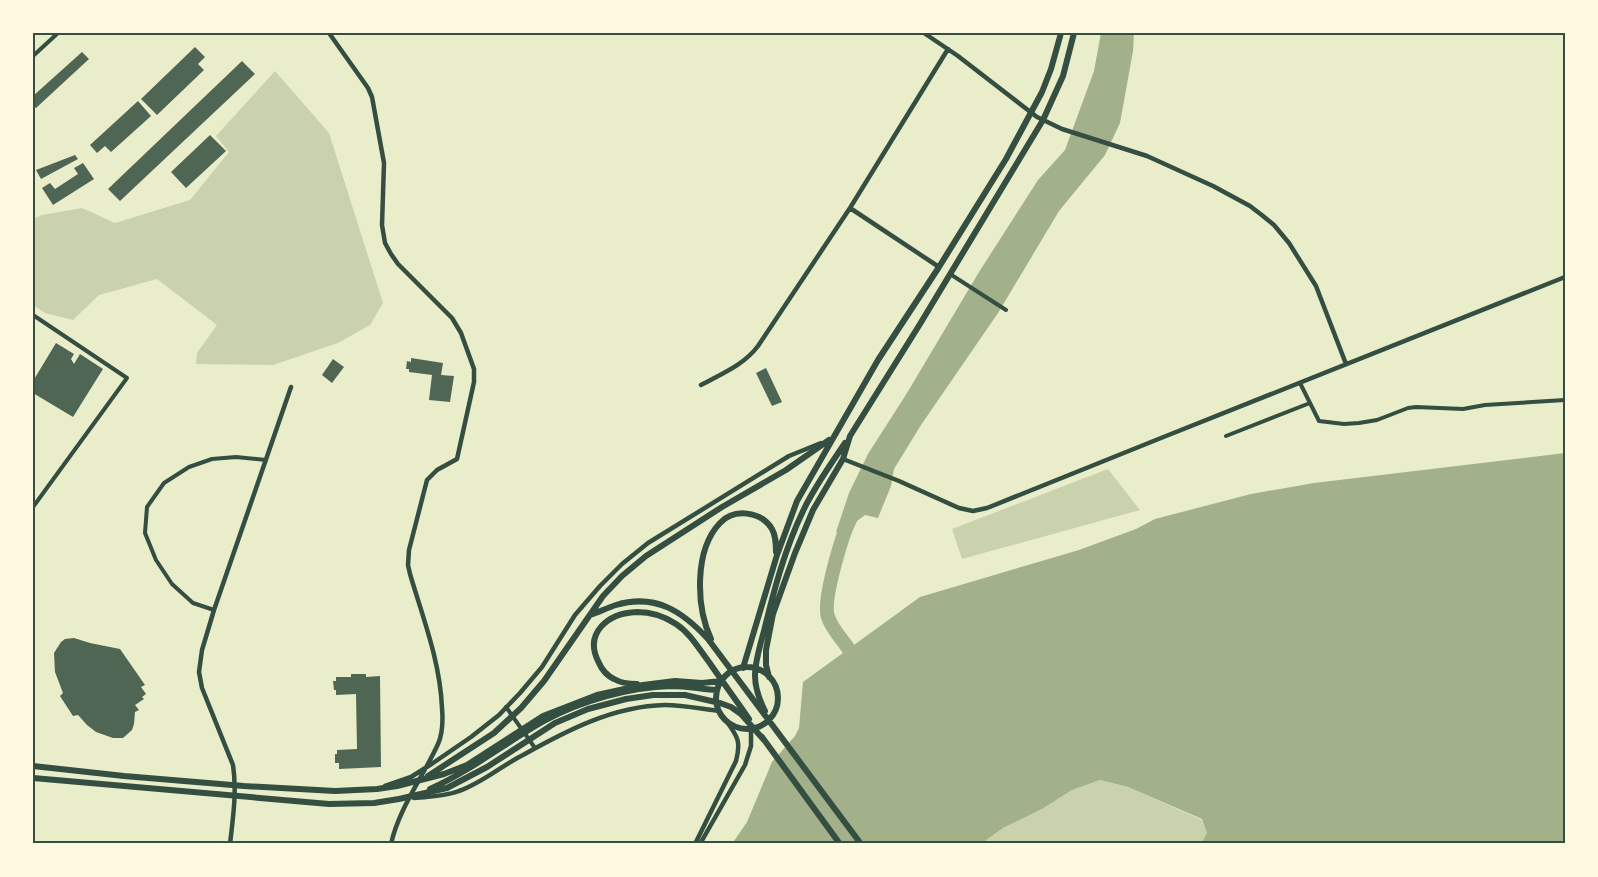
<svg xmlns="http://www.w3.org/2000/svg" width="1598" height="877" font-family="'Titillium Web',sans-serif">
	<rect width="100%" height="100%" fill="#e9edc9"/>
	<!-- green -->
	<path fill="#cad2ad" d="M275,71l54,62 54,170 -13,22 -32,18 -65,22 -77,-1 1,-11 20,-28 -60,-46 -58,16 -26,25 -28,-7 -12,-8v-86l9,-4 40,-7 33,15 75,-23 39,-48 -13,-16z
		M1108,469l32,41 -178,49 -10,-30z
		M1100,780l28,7 74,33 5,13 -6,11h-220l22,-16 39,-19 30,-19z"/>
	<!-- water -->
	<path fill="#a3b18a" d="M1101,33h33l-1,18 -13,72 -15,32 -46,56 -61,102 -77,112 -27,44 -3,17 -13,32 -13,-3 -8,6 -8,16 -13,-5 13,-39 19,-39 39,-61 72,-121 59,-92 27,-30 29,-79z
		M1565,453v391h-364l6,-11 -5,-14 -74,-32 -28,-7 -28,10 -30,19 -39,19 -22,16h-249l15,-22 25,-60 23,-26 4,-8 4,-46 117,-85 159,-47 57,-21 19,-10 96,-25 63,-11z"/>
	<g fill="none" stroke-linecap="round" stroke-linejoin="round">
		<!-- river -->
		<path stroke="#a3b18a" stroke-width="14" d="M850,519c-8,17 -28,82 -22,98 4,12 13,21 20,31 3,5 5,11 8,17"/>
	</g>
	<!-- building -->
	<path fill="#4f6655" d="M195,47l10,10 -7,7 6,6 -47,45 -16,-16z
		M82,52l7,7 -53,49 -3,-3v-9z
		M242,61l13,13 -135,127 -12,-12z
		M138,101l13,15 -40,36 -6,-6 -8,7 -7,-8z
		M210,135l16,16 -40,37 -15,-16z
		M75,155l3,4 -37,20 -5,-9z
		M83,163l11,16 -41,26 -11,-17 8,-5 5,6 23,-15 -4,-6z
		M56,343l18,11 -3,5 3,5 6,-10 23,15 -30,48 -40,-24v-12z
		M411,358l32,5 -2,12 13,1 -4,26 -21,-2 3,-25 -23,-3v-3h-3l1,-8 4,1z
		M333,359l11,8 -12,16 -10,-8z
		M766,368l16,34 -10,4 -16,-33z
		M74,638l16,5 30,6 25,36 -4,2 5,7 -4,3 2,2 -9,6 4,5 -4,2 -1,12 -2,6 -9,8h-10l-17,-6 -9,-7 -9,-10 -5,1 -13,-20 3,-3 -8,-21 -1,-19 7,-11 4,-3z
		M351,674h15v3l14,-1 1,91 -42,2v-6h-4v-9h2v-4l20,-1 -1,-55 -20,1v-5h-2l-1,-9h3v-4h15z"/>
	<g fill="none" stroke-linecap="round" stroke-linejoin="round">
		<!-- minor -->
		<path stroke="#344e41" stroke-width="4" d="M33,56l25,-23
			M950,274l56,36
			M33,315l94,63 -94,129
			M1300,383l19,38 25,3 15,-1 18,-3 31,-12 8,-1 47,2 22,-4 80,-5
			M1226,436l84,-33
			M214,610l-21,-7 -21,-19 -16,-24 -11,-27 2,-26 17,-24 25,-16 23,-8 24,-2 30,3
			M506,707l29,41"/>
		<!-- tertiary -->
		<path stroke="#344e41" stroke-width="4.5" d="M329,33l39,55 4,9 12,66 -2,62 3,18 6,11 7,10 54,54 9,15 13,36v13l-17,77 -20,11 -10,10 -18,70 -1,15 2,9c13,44 30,87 32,134 1,12 1,25 -4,36 -15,33 -39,64 -47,100
			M924,33l34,23 79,61 25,12 85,27 66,30 37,20 13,10 11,9 15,18 27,43 30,78
			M850,208l89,59
			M701,385c20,-11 43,-20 57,-39l92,-138 98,-159
			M843,459l56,22 60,27 14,3 14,-3 174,-70 404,-161
			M385,786l26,-9 22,-14 38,-26 28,-22 21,-22 22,-26 33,-52 25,-29 22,-22 26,-21 141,-87 32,-13
			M414,798c14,-1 32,-2 45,-7 23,-8 42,-25 64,-36 43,-24 90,-49 142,-50 18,0 37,4 54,6
			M230,844c3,-26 7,-53 3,-79l-31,-77 -3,-16 3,-22 12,-40 77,-223
			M695,844l41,-83c5,-19 2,-24 -9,-39
			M700,844l45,-79 6,-19v-17"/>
		<!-- primary -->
		<path stroke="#344e41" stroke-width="6" d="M590,615c9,-3 17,-7 26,-10 40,-12 67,7 92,34l153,205
			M711,639c-15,-32 -17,-89 9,-116 14,-15 41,-12 52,6 4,7 4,15 4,23
			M716 698a31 31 0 1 1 62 0a31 31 0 1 1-62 0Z
			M743,668l34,-113 20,-54 81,-141 61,-93 67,-108 36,-67 9,-23 10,-36
			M769,677l-3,-12v-15l7,-36 22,-61 18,-43 30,-51 7,-23 70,-112 123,-204 20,-44 11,-43
			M637,684c-8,0 -16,-1 -23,-5 -6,-3 -12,-9 -15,-16 -16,-30 9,-50 38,-51 14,0 27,4 39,12 14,9 23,25 33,38 13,19 27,38 40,57
			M765,711c-5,-10 -10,-23 -10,-35 0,-15 5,-30 9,-45 10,-41 21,-83 40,-122 11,-23 27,-45 41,-66
			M762,737l78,107
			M33,766l91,10 120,10 91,5 42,-2 20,-3 47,-12 23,-9 76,-49 54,-21 46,-10 32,-4 27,2 19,-2
			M428,776l66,-43 27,-25 23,-27 59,-85 19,-20 24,-20 76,-49 64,-37 43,-30
			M33,778l296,26 45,-1 25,-4 48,-11 40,-21 68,-44 33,-14 38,-10 27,-4h32l35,8 11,4 10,7 23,26
			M430,789c42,-19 75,-46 114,-68 36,-20 86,-34 127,-35 15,0 31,3 46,4"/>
	</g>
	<!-- border -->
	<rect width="1598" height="877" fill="none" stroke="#fefae0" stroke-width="69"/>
	<rect x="34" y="34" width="1530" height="808" fill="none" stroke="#344e41" stroke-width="2"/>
</svg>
